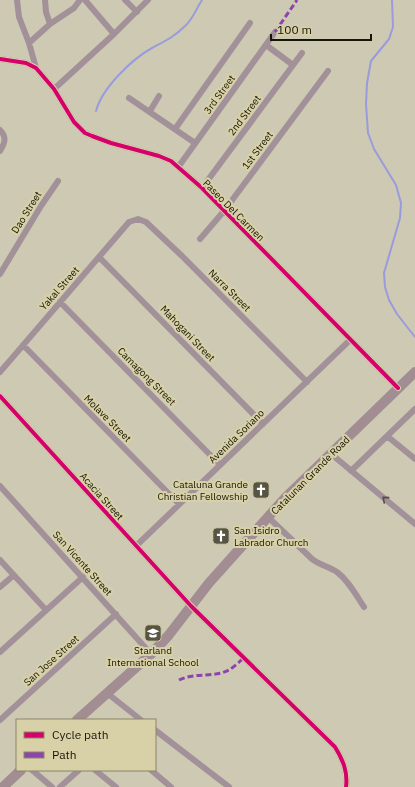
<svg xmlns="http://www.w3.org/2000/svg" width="415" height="787" font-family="'IBM Plex Sans',sans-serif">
	<rect width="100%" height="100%" fill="#cdc9b3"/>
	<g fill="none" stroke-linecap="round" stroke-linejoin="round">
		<!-- stream -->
		<path stroke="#9a9bdc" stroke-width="2" d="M392,0l1,27 -4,12 -18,22 -4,22 -1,21 2,29 6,16 22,36 5,18 -1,15 -16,55 1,14 4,13 8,14 18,23
			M96,111c6,-23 36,-52 56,-63 13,-7 22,-11 33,-22 8,-7 11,-17 17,-26"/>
		<!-- minor -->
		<path stroke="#a3919a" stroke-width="6" d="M17,0l2,17 10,26 7,25
			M45,0l1,12 4,12
			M85,0l29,34
			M125,0l12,12
			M29,43l21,-19 24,-16 6,-8
			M266,45l27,20
			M0,59l26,4 10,5 18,21 20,33 11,11 7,3 19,7 48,13 12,5 31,27 196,200
			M54,89l60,-55 34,-34
			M129,98l66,45
			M150,111l9,-15
			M175,129l75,-106
			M0,130c7,7 5,13 0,21
			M179,166l96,-134
			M202,188l100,-135
			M200,239l24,-28 104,-140
			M99,257l164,167
			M0,274l41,-68 17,-25
			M60,302l160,163
			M23,345l156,159
			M0,372l129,-150 9,-3 8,3 36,34 125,126
			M0,396l191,210 144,141c8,13 13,25 11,40
			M387,436l28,23
			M330,453l85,71
			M351,471l64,-62
			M0,486l151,168
			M268,517l44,42c8,6 17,8 25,13 12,9 19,23 27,35
			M136,546l214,-206
			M0,560l46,50
			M0,587l14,-12
			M0,652l83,-75
			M107,693l34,27
			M0,720l116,-106
			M155,730l74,57
			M32,770l20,17
			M95,770l21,17
			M151,770l20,17
			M60,787l19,-17"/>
		<!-- primary -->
		<path stroke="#a18d92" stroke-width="10" d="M77,720l74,-66 17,-18 41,-53 76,-85 130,-126
			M3,787l18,-17"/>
		<!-- quiet -->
		<path stroke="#8e44ad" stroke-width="3" stroke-dasharray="6 3" stroke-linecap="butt" d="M275,32l22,-32
			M179,680c17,-8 35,-2 50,-10 5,-3 10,-8 15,-12"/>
		<defs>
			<path id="cycleway" d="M0,59l26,4 10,5 18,21 20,33 11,11 7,3 19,7 48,13 12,5 31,27 196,200
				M0,396l191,210 144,141c8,13 13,25 11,40"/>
		</defs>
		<!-- cycleway casing -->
		<use href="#cycleway" stroke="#d8d1a8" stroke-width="6"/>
		<!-- cycleway -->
		<use href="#cycleway" stroke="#d6006c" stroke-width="4"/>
	</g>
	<!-- one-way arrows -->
	<defs><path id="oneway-chevron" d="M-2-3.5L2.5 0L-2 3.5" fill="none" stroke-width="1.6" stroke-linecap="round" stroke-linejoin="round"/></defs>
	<use stroke="#564d49" href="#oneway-chevron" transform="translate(385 499) rotate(-140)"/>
	<!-- icons -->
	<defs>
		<symbol id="church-square" viewBox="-11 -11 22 22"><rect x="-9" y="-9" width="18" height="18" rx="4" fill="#575443" stroke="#d8d1a8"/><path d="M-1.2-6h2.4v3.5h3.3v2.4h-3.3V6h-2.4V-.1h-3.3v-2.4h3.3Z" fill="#fff"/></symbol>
		<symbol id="school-square" viewBox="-11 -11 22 22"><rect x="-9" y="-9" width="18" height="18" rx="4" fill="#575443" stroke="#d8d1a8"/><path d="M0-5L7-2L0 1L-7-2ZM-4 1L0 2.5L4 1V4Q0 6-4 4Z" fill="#fff"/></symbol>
	</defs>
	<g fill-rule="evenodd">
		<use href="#church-square" x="251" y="480" width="20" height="20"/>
		<use href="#church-square" x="211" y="526" width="20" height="20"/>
		<use href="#school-square" x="143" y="623" width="20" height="20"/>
	</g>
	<g text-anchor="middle" stroke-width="4" stroke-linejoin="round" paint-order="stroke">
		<!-- street labels -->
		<g font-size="10" fill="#171506" stroke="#d8d1a8">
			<text transform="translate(219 94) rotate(-54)" y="4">3rd Street</text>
			<text transform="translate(244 115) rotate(-53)" y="4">2nd Street</text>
			<text transform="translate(257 150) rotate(-53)" y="4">1st Street</text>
			<text transform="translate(234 210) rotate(45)" y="4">Paseo Del Carmen</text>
			<text transform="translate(26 212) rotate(-58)" y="4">Dao Street</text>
			<text transform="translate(59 288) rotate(-49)" y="4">Yakal Street</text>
			<text transform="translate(230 290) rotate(45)" y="4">Narra Street</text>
			<text transform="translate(188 333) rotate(46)" y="4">Mahogani Street</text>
			<text transform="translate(147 376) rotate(45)" y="4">Camagong Street</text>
			<text transform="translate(108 418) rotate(45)" y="4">Molave Street</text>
			<text transform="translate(236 436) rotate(-44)" y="4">Avenida Soriano</text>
			<text transform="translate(310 475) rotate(-45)" y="4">Catalunan Grande Road</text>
			<text transform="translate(102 496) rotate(48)" y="4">Acacia Street</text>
			<text transform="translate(83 563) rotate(48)" y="4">San Vicente Street</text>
			<text transform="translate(51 660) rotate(-42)" y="4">San Jose Street</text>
		</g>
		<!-- poi labels -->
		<g font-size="10" fill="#171506" stroke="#d8d1a8" text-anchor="end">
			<text x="248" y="488">Cataluna Grande<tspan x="248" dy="12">Christian Fellowship</tspan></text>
			<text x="234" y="534" text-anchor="start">San Isidro<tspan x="234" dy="12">Labrador Church</tspan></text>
			<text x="153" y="654" text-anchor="middle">Starland<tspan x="153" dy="12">International School</tspan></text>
		</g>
	</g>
	<!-- legend -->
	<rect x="16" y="719" width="140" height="52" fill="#d8d1a8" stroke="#8b8667"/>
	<rect x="24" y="732" width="20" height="6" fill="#d6006c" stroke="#8b8667"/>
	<text x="52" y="739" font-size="12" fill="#171506">Cycle path</text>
	<rect x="24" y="752" width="20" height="6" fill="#8e44ad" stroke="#8b8667"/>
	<text x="52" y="759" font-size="12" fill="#171506">Path</text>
	<!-- scale -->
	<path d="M271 34v6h100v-6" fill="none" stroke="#171506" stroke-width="2"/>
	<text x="277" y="34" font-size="12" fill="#171506" stroke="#d8d1a8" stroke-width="3" paint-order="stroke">100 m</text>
</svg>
